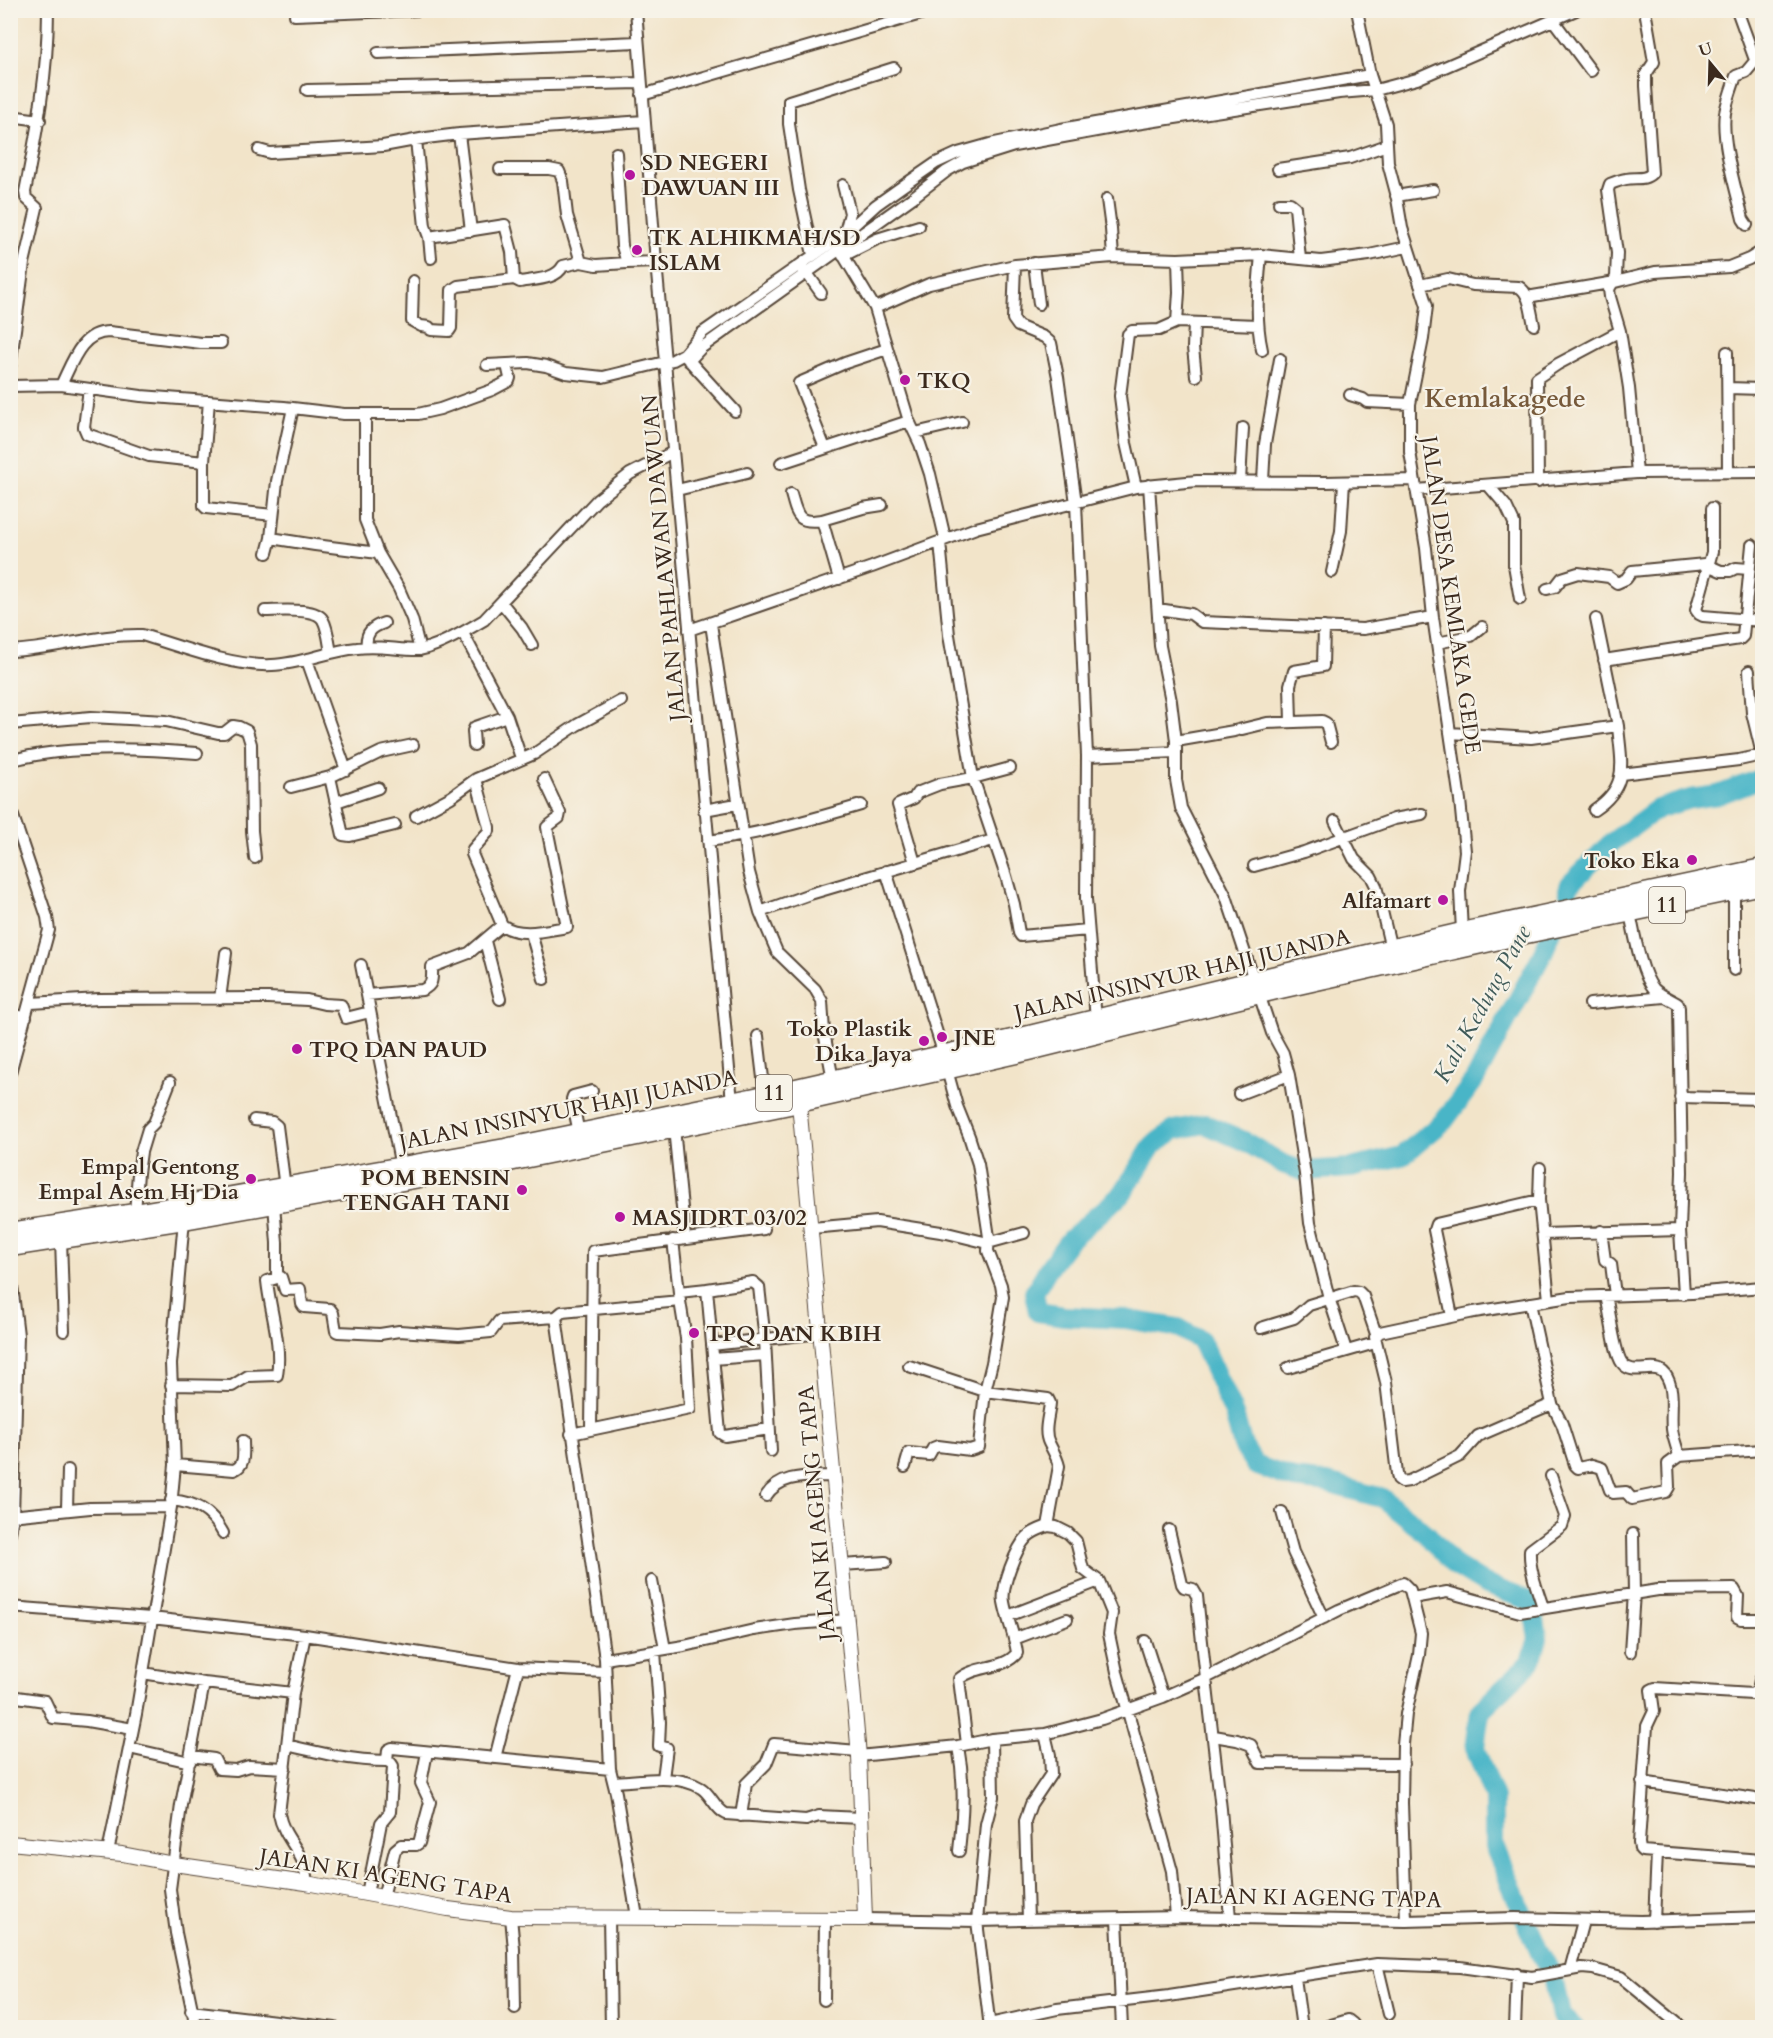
<svg xmlns="http://www.w3.org/2000/svg" width="1773" height="2038" font-family="Cardo,serif">
	<rect width="100%" height="100%" fill="#f7f3e8"/>
	<filter id="ink" filterUnits="userSpaceOnUse"><feTurbulence type="fractalNoise" baseFrequency=".0167" numOctaves="2"/><feDisplacementMap in="SourceGraphic" scale="12" xChannelSelector="R" yChannelSelector="G"/><feConvolveMatrix kernelMatrix="1 2 1 2 8 2 1 2 1" color-interpolation-filters="sRGB"/></filter>
	<filter id="wash" filterUnits="userSpaceOnUse"><feTurbulence type="fractalNoise" baseFrequency=".008" numOctaves="4" result="noise"/><feDisplacementMap in="SourceGraphic" scale="24" xChannelSelector="R" yChannelSelector="G"/><feGaussianBlur stdDeviation="1.35" result="paint"/><feColorMatrix in="noise" values="0 0 0 0 0 0 0 0 0 0 0 0 0 0 0 0 0 1.4 0 .05"/><feComposite in="paint" operator="in"/></filter>
	<g filter="url(#wash)">
		<rect width="100%" height="100%" fill="#f2e4c9"/>
		<g fill="none" stroke-linecap="round" stroke-linejoin="round">
			<!-- river -->
			<path stroke="#4ab5c7" stroke-width="20" d="M1568,890l2,-6 41,-41 46,-34 33,-10 28,-4 44,-17
				M1559,914l-16,39 -69,128 -30,40 -42,35 -51,12 -48,3 -20,-7 -39,-23 -39,-17 -31,6 -21,15 -31,49 -52,45 -21,28 -15,26 4,19 26,4 61,3 54,9 22,13 33,73 9,32 12,19 39,14 33,4 55,15 45,36 27,31 31,19 47,18 6,36 -7,24 -51,49 -5,37 19,50v48l46,107 13,23 8,40 14,12"/>
		</g>
	</g>
	<g filter="url(#ink)">
		<g fill="none" stroke-linecap="round" stroke-linejoin="round">
			<defs>
				<path id="minor" d="M636,10l20,252 76,840
					M1357,10l13,65
					M1737,10l17,47 2,3h6
					M295,15l125,-5
					M1553,20l38,51
					M378,53l260,-11
					M307,90l334,-7
					M642,95l279,-81
					M10,116l30,4
					M459,134l12,97
					M416,140l9,86 4,11 2,21
					M259,150l11,3 113,-7 43,-8 33,-4 185,-13
					M616,153l6,93 5,17 29,-1
					M500,169h49l10,2 4,10 4,34 14,47 15,3 31,-2
					M1278,169l72,-11 37,-13
					M843,185l7,28 -5,19
					M1396,196l37,-6
					M1107,199l4,30 2,28
					M1279,203h11l5,4 5,52
					M1747,225l-4,-6c-7,-30 -22,-77 -18,-106 2,-12 7,-25 11,-37l10,-4 10,-12
					M429,237l76,-12 7,27 2,27
					M840,250l35,58 34,113 11,23 10,30 15,64
					M813,255l-14,-65 -10,-66v-23l105,-33
					M1261,255c-3,31 -6,64 1,95
					M843,256l34,-17 42,-13
					M1034,263l5,41
					M1015,265l-2,54 5,7 26,11 7,6 7,34 18,126 11,253 -1,143 10,121
					M804,269l17,24
					M413,281l-1,40 9,5 8,1 2,3 18,1 2,-3 1,-38 6,-4 56,-7 6,3c14,-3 36,-2 43,-16l18,-4
					M1420,285l28,-6 25,6 46,2c11,6 12,26 15,38
					M1527,297l88,-15 40,-10 74,-5 20,-8 13,-8
					M875,308l54,-24 86,-19 98,-8 65,2 83,-4 60,6 48,-6 38,-8
					M1177,322l2,-30 -1,-33
					M1194,323l-1,25 3,28
					M1727,352l1,119
					M685,356l50,55
					M689,361l12,-13 211,-150 35,-27 16,-9 51,-16 115,-21 210,-32 37,-3 41,-11 159,-69
					M487,365l41,-2 18,3 20,7 37,4 70,-17 11,-6 18,-21 141,-98 33,-30 31,-22 29,-20 22,-10 32,-9 71,-15 309,-54 16,49 2,39 8,30 6,35 25,78 -4,33 -13,65v48l16,96 7,69 27,183 5,51 -5,40 2,41
					M10,367l14,-104 13,-55 -11,-10 -1,-6c12,-61 23,-119 23,-182
					M61,385c11,-22 20,-53 48,-53l92,11h20
					M10,386l51,-1 80,11 143,11 60,7h74l22,-5 52,-19 17,-9 1,-3 -3,-13
					M1728,388l34,1
					M89,389l-5,38 3,7 62,22 55,6v44l2,2 67,7
					M1350,395l13,4 4,3 43,2
					M365,414v106l13,33 21,36 13,30 8,31
					M915,433l47,-11
					M825,448l-26,-65 46,-20 42,-14
					M204,462l5,-61
					M781,463l128,-42
					M1637,473l-8,-85 -9,-57 -10,-34 -1,-8 7,-12 1,-24 -9,-63 2,-6c5,-2 10,-4 16,-5 10,-2 18,2 26,-6l-6,-87v-12l8,-12 -9,-52
					M1240,481l3,-53
					M1263,481l2,-37 15,-85
					M1538,482l-1,-104 21,-14 62,-33
					M1149,485l11,161 11,55 5,40v39l5,28 45,88 28,84
					M1488,485l18,21 8,17v42l6,34
					M1136,487l-10,-44 -6,-47 8,-62 4,-3 27,-1 18,-8 81,3
					M677,490l70,-17
					M1416,490l221,-17 125,-1
					M791,494c6,21 6,30 31,26l17,59
					M1712,508v44l-16,58 3,4 4,2 59,5
					M822,520l41,-12 19,-3
					M271,538l44,7 63,8
					M940,542l9,93 24,143 33,98 8,28 5,29 2,3 67,-6
					M267,553l4,-15 6,-57 16,-73
					M1332,572l9,-41 3,-49
					M1547,589l8,-2 7,-9 16,-5 31,4 8,6 9,-4 6,-8 73,-7 16,7h9l6,-3 13,1
					M501,602l21,26 10,17
					M1158,609l33,5 11,8 161,7 70,-12
					M265,611c14,0 51,-4 58,9 5,9 6,23 8,33
					M711,624l38,248 11,40 17,40 38,37 7,12 2,31 9,48
					M689,630l183,-63 104,-39 160,-41 61,-6 128,1 89,-2
					M463,633l44,83 14,42
					M1437,643l34,-7 11,-9
					M367,647c-2,-13 4,-20 17,-24
					M10,651c45,-2 87,-17 132,-16 37,11 91,32 130,30 29,-1 56,-14 85,-17 21,-3 40,2 60,2 17,-1 52,-21 67,-30l113,-120 33,-26 43,-22
					M307,660l39,110
					M1604,660l136,-21 3,-3 9,-91
					M1749,671l3,42 10,41
					M1291,722l-1,-37 4,-14 29,-5 1,-39
					M10,724l81,-7 75,4 52,12h6l9,-7 6,1 8,4 4,13 1,87 3,27
					M1450,733l81,5 87,-12 -22,-107
					M1176,741l58,-10 33,-8 55,-2 4,2 5,19
					M474,745l-1,-14 2,-4 32,-11
					M1087,756l89,-4
					M10,761c15,-5 31,-7 47,-9 47,-5 93,-3 140,1
					M1621,774l118,-14 23,-5
					M330,777l13,58 7,1 45,-11
					M544,779l16,34 -1,5 -12,9 1,6 19,94c-20,3 -47,11 -65,-2l-30,-71 1,-5 16,-18v-4l-13,-48 58,-25 43,-29 44,-24
					M291,787l39,-10 51,-25 32,-7
					M336,802l42,-14
					M10,807l37,110 2,13 -39,143
					M704,810l33,-6
					M1594,810c36,-24 27,-47 24,-84
					M416,816l35,-19 25,-18
					M1335,821l19,38 17,17 5,10 15,63
					M708,841c52,-7 102,-21 153,-36
					M915,863l-17,-58 16,-7 3,-5 23,-9 33,-6 37,-10
					M1254,866l50,-14 90,-33 28,-5
					M886,871l58,184
					M1734,891v79
					M760,912l50,-18 183,-54
					M1630,913c4,19 11,62 24,76 7,7 17,10 24,15l1,4 3,164 -2,58 4,64
					M531,933l13,46
					M485,941l15,58
					M361,965l40,202
					M1259,994l13,39 11,20 6,22 16,99 5,49 19,75 17,52
					M367,995l55,-5c12,-5 10,-12 10,-23l37,-14 33,-28
					M220,999l6,-46
					M31,1003l68,-4 169,-1 39,2 17,4 17,1 5,13 24,-6
					M1590,1004l74,-7
					M10,1015l16,2
					M758,1036l7,59
					M1239,1094l50,-19
					M1680,1097l82,2
					M254,1120l18,2 5,4 8,62
					M674,1128l11,110
					M579,1133l-7,-34 1,-3 19,-5
					M1540,1168l-1,32 10,100
					M135,1213l3,-40 3,-21 7,-23 6,-6 16,-41
					M812,1228l65,-6 70,11 41,10 36,-10
					M1601,1231l4,29 6,4 4,31
					M1543,1234l137,-4
					M61,1239l3,92
					M10,1268l8,67 -5,181 -3,17
					M277,1278l4,-1 4,13 15,-1 2,15 2,3 26,2 3,4 3,18 2,1 42,2 19,-3 60,4 32,-3 8,-11 57,-4
					M679,1292l28,-3
					M1606,1296c4,15 8,56 16,67 11,15 33,-2 43,11 11,15 5,38 7,55 1,9 5,18 7,27
					M1530,1303l22,101 10,20 13,41 3,3 14,-3 10,3 8,22 3,3 13,-1 6,7 34,-7 3,-5 -1,-23 11,-8 83,-6
					M1452,1316l-18,-86 2,-6 103,-24
					M1261,1328l33,-10 15,-13 45,-14 5,1 4,4 13,38
					M712,1345l109,-12
					M713,1359l52,-4
					M909,1366l76,25 63,8 2,4c-1,13 -7,28 -1,40 4,8 8,14 10,23l-11,60 8,1 12,6 8,8 7,28 16,12 13,32 -3,21 8,38 55,199 4,46
					M1288,1368l87,-25
					M171,1385l61,1 16,-10 29,-1c5,-32 -7,-64 -10,-94l10,-3v-35l-3,-39
					M1552,1404l-74,32 -18,20 -51,25 -7,1 -4,-3 -1,-5 -11,-92 -11,-45 5,-5 94,-20 96,-15 122,-4 70,-6
					M591,1429l2,-178 171,-22
					M769,1429l-44,7 -5,-3 -13,-144 46,-7 6,5 6,53 6,111
					M571,1434l119,-25 -4,-71 -6,-37
					M175,1465l59,5c12,-5 9,-17 9,-29
					M905,1467l4,-14 20,2 4,-7 5,-2 32,4 9,-3 6,-56 7,-28 11,-66 -2,-12 -13,-34 1,-14 -11,-73 -9,-28 -12,-30 -10,-36
					M766,1496c15,-23 42,-19 67,-20
					M171,1500c25,3 40,10 52,33
					M67,1509l1,-39
					M1282,1512l11,40 31,66
					M10,1516l80,-8 81,-1
					M842,1565l44,-3
					M652,1581l13,68
					M1412,1598l35,-6 73,20 138,-22 76,-1 4,7 -1,21 4,2h21
					M10,1607l141,11 154,17 213,33 87,4
					M1543,1607c-6,-18 -14,-38 -13,-57l32,-24 3,-10 -14,-40
					M1008,1616l91,-35
					M305,1635l-12,58 -14,121c5,28 29,39 27,69
					M1014,1639l53,-20
					M1145,1641l18,56
					M655,1651l5,71 -1,24 8,2 -4,30
					M1630,1652l4,-59 -1,-59
					M605,1659l79,-13 70,-16 41,-6 53,-4
					M143,1673l61,10 89,10
					M1762,1678l-2,2 -2,10 -6,4 -97,-6 -4,2 3,21 -7,15 -8,117 1,6 2,2 120,9
					M10,1696l35,5 8,17 34,3 46,8
					M1214,1736l23,4 14,5 9,18 143,1
					M967,1744l-8,-65c16,-14 45,-9 58,-26 -2,-17 -10,-34 -13,-51 -3,-15 12,-54 23,-65 6,-6 13,-8 21,-11
					M287,1745c33,8 66,16 100,16l1,-11 4,-2 218,21
					M958,1746c7,37 5,68 1,105
					M129,1748l61,14
					M191,1756l23,3 5,10 17,1 13,-4 36,2
					M859,1756l99,-10 34,-7 53,-5 57,-15 61,-22 43,-19 -9,-82 -4,-7 -9,-2 -2,-3 -13,-54
					M495,1758l23,-90
					M614,1782c25,-1 64,-9 87,6 10,6 14,21 25,26l80,6 13,-4 41,2
					M1642,1782l120,18
					M741,1816l5,-32 20,-20 8,-20 84,7
					M108,1852l28,-138 35,-207 4,-42 -4,-101 13,-144
					M367,1894l14,-71 9,-11 3,-46 -2,-3 -4,-2
					M383,1897l12,-47 6,-5h15l3,-2 11,-41 -9,-19 6,-31
					M511,1917l3,32 1,59
					M609,1917l2,111
					M637,1917l-21,-124 -6,-24 -5,-110 -49,-342 6,-5 118,-11 -7,-61
					M1230,1918l-9,-109 -15,-131 133,-68 64,-27 7,7 11,43 -2,22 -13,59 -3,30 -1,59 4,118
					M865,1919l112,2 202,-4 227,4 109,-3 126,3 121,-4
					M1117,1919l5,109
					M1028,1920l-3,-99 6,-17 20,-30 -1,-19 -5,-21
					M1654,1921l3,-69
					M1377,1964l12,50
					M1570,1970l13,-49
					M1295,1978l7,50
					M824,2000l1,-81
					M191,2011l144,17
					M990,2024l67,-15 112,-13 208,-32 83,3 72,10 50,-9 11,1 28,8 62,51
					M196,2028l-20,-95 -6,-44 11,-84 23,-122
					M990,2028l-13,-107 9,-97 7,-27 -1,-58
					M1321,2028l27,-8 5,4
					M1515,2028l2,-54"/>
				<path id="tertiary" d="M10,1843l112,11 52,10 132,19 142,26 63,8 354,2 -6,-163 -8,-91 -52,-562"/>
				<path id="trunk" d="M10,1232l125,-19 370,-65 260,-53 260,-59 247,-60 190,-44 300,-64
					M10,1247l174,-27 325,-58 290,-59 230,-52 247,-61 250,-56 236,-49"/>
			</defs>
			<!-- minor casing -->
			<use href="#minor" stroke="#564638" stroke-width="14"/>
			<!-- tertiary casing -->
			<use href="#tertiary" stroke="#564638" stroke-width="16"/>
			<!-- trunk casing -->
			<use href="#trunk" stroke="#564638" stroke-width="21"/>
			<!-- minor -->
			<use href="#minor" stroke="#fff" stroke-width="10"/>
			<!-- tertiary -->
			<use href="#tertiary" stroke="#fff" stroke-width="14"/>
			<!-- trunk -->
			<use href="#trunk" stroke="#fff" stroke-width="18"/>
		</g>
	</g>
	<!-- markers -->
	<g fill="#b5179e" stroke="#f7f3e8" stroke-width="2">
		<circle cx="630" cy="175" r="6"/>
		<circle cx="637" cy="250" r="6"/>
		<circle cx="905" cy="380" r="6"/>
		<circle cx="1692" cy="860" r="6"/>
		<circle cx="1443" cy="900" r="6"/>
		<circle cx="942" cy="1037" r="6"/>
		<circle cx="924" cy="1041" r="6"/>
		<circle cx="297" cy="1049" r="6"/>
		<circle cx="251" cy="1179" r="6"/>
		<circle cx="522" cy="1190" r="6"/>
		<circle cx="620" cy="1217" r="6"/>
		<circle cx="694" cy="1333" r="6"/>
	</g>
	<g text-anchor="middle" stroke-width="4.5" stroke-linejoin="round" paint-order="stroke">
		<!-- shield labels -->
		<g fill="#f7f3e8" stroke="#73665b" stroke-width="1.5">
			<rect x="1649" y="887" width="36" height="36" rx="4.5"/>
			<rect x="756" y="1075" width="36" height="36" rx="4.5"/>
		</g>
		<g font-size="21" font-weight="bold" fill="#3b2a1e">
			<text x="1667" y="912">11</text>
			<text x="774" y="1100">11</text>
		</g>
		<!-- poi labels -->
		<g font-size="22" font-weight="bold" fill="#3b2a1e" stroke="#f7f3e8" text-anchor="start">
			<text x="642" y="170">SD NEGERI<tspan x="642" dy="25">DAWUAN III</tspan></text>
			<text x="649" y="245">TK ALHIKMAH/SD<tspan x="649" dy="25">ISLAM</tspan></text>
			<text x="917" y="388">TKQ</text>
			<text x="1680" y="868" text-anchor="end">Toko Eka</text>
			<text x="1431" y="908" text-anchor="end">Alfamart</text>
			<text x="912" y="1036" text-anchor="end">Toko Plastik<tspan x="912" dy="25">Dika Jaya</tspan></text>
			<text x="954" y="1045">JNE</text>
			<text x="309" y="1057">TPQ DAN PAUD</text>
			<text x="239" y="1174" text-anchor="end">Empal Gentong<tspan x="239" dy="25">Empal Asem Hj Dia</tspan></text>
			<text x="510" y="1185" text-anchor="end">POM BENSIN<tspan x="510" dy="25">TENGAH TANI</tspan></text>
			<text x="632" y="1225">MASJIDRT 03/02</text>
			<text x="706" y="1341">TPQ DAN KBIH</text>
		</g>
		<!-- street labels -->
		<g font-size="22" fill="#3b2a1e" stroke="#f7f3e8">
			<text transform="translate(663 558) rotate(-95)" y="8">JALAN PAHLAWAN DAWUAN</text>
			<text transform="translate(1452 595) rotate(82)" y="8">JALAN DESA KEMLAKA GEDE</text>
			<text transform="translate(1182 974) rotate(-13)" y="8">JALAN INSINYUR HAJI JUANDA</text>
			<text transform="translate(568 1109) rotate(-11)" y="8">JALAN INSINYUR HAJI JUANDA</text>
			<text transform="translate(816 1513) rotate(-95)" y="8">JALAN KI AGENG TAPA</text>
			<text transform="translate(386 1875) rotate(9)" y="8">JALAN KI AGENG TAPA</text>
			<text transform="translate(1314 1897) rotate(1)" y="8">JALAN KI AGENG TAPA</text>
		</g>
		<!-- water labels -->
		<g font-size="24" font-style="italic" fill="#405b59" stroke="#f7f3e8">
			<text transform="translate(1482 1004) rotate(-61)" y="8">Kali Kedung Pane</text>
		</g>
		<!-- quarter labels -->
		<g font-size="26" font-weight="bold" fill="#775a3b" stroke="#f7f3e8">
			<text x="1505" y="407">Kemlakagede</text>
		</g>
	</g>
	<!-- margin -->
	<rect width="1773" height="2038" fill="none" stroke="#f7f3e8" stroke-width="36"/>
	<!-- north arrow -->
	<g transform="translate(1710 63) rotate(341)" stroke="#f7f3e8" stroke-width="4.5" paint-order="stroke">
	<path d="M0-4.5L10 22L0 15L-10 22Z" fill="#3b2a1e"/>
	<text y="-9" font-size="16" font-weight="bold" text-anchor="middle" fill="#3b2a1e">U</text>
	</g>
</svg>
